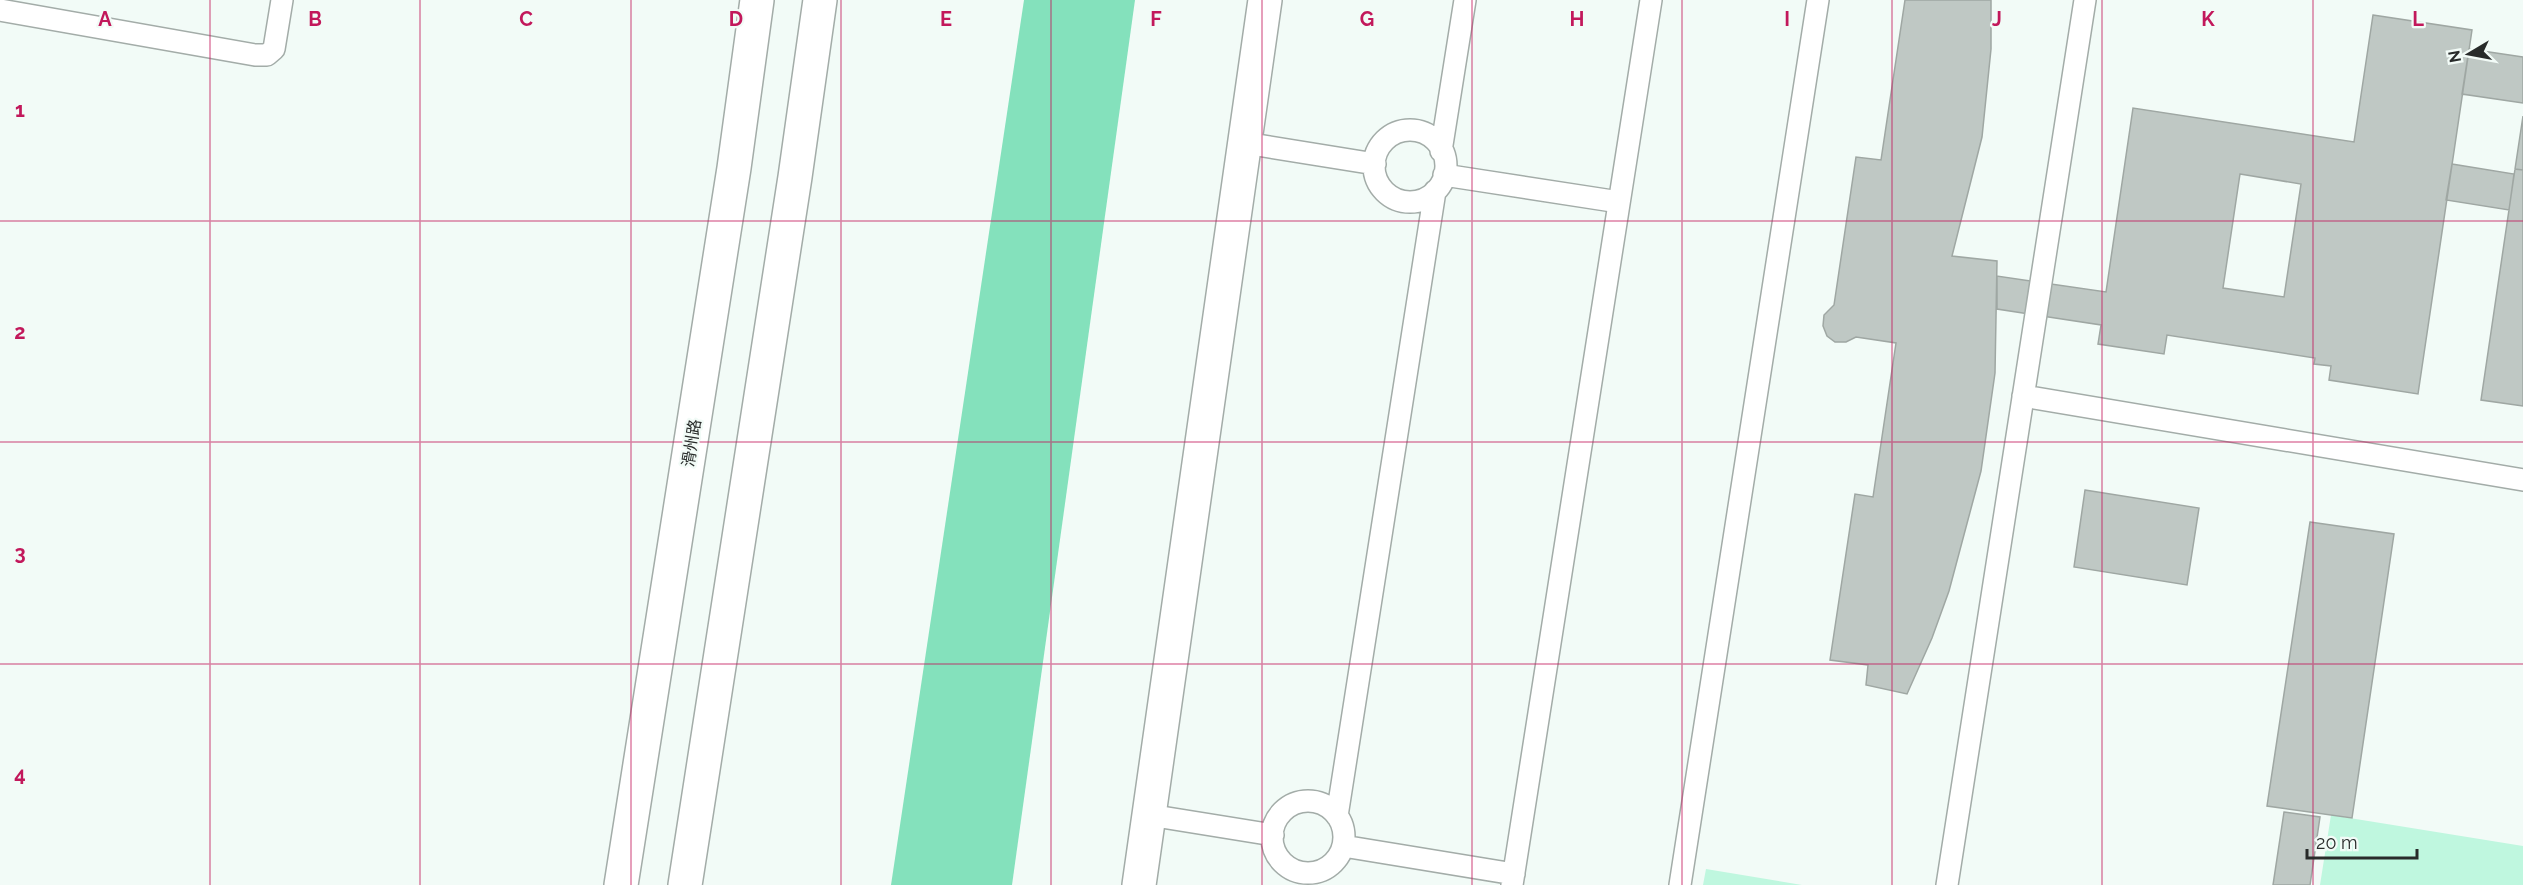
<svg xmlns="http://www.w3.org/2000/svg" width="2523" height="885" font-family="Raleway,'Noto Sans SC',sans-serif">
	<rect width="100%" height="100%" fill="#f2fbf7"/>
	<!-- green -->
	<path fill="#bff7df" d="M2331,815l192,31v39h-203z
		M1706,869l96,16h-99z"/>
	<!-- water -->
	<path fill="#84e1bc" d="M1024,0h111l-123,885h-121z"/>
	<!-- building -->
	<path fill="#bfc8c4" stroke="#9fa7a3" stroke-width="1.5" fill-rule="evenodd" d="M1905,0h86v49l-9,88 -30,119 45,5 -2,112 -14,98 -32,120 -17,47 -25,56 -41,-9 2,-20 -38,-5 25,-166 18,3 23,-154 -40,-6 -10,5h-11l-8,-6 -4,-10 1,-11 10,-10 22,-148 25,3z
		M2373,15l99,15 -54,364 -89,-14 2,-14 -17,-2 1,-6 -148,-23 -3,19 -66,-10 3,-19 -104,-16v-33l109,16 27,-184 221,34zM2240,174l61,10 -17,113 -61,-9z
		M2469,49l54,8v46l-61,-9z
		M2523,116v54l-8,-1z
		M2452,164l62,10 -5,36 -63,-10z
		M2515,169l8,1v236l-42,-6z
		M2085,490l114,18 -12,77 -113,-18z
		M2310,522l84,12 -42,284 -85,-12z
		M2284,812l36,5 -10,68h-37z"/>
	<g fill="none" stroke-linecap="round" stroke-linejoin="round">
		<defs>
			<path id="service" d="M0,10l255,45h12l7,-6 8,-49
				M1374 166a36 36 0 1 1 72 0a36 36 0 1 1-72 0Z
				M1245,143l130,21
				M1441,151l24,-151
				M1444,175l175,27
				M2023,396l500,84
				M1272 837a36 36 0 1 1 72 0a36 36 0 1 1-72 0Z
				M1149,815l124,20
				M1337,816l98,-625
				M1343,846l171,28
				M1512,885l139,-885
				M1680,885l138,-885
				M1947,885l138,-885"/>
			<path id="minor" d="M1139,885l126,-885"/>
			<path id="secondary" d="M621,885l113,-717 23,-168
				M685,885l110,-708 25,-177"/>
		</defs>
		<!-- service casing -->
		<use href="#service" stroke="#a3aca8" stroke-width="24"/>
		<!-- minor casing -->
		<use href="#minor" stroke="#a3aca8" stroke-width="36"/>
		<!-- secondary casing -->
		<use href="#secondary" stroke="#a3aca8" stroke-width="36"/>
		<!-- service -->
		<use href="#service" stroke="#fff" stroke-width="21"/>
		<!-- minor -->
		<use href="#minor" stroke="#fff" stroke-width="33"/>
		<!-- secondary -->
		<use href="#secondary" stroke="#fff" stroke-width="33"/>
	</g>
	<!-- grid -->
	<path fill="none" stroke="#c2185b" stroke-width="1.5" stroke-opacity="0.55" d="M210,0v885M420,0v885M631,0v885M841,0v885M1051,0v885M1262,0v885M1472,0v885M1682,0v885M1892,0v885M2102,0v885M2313,0v885M0,221h2523M0,442h2523M0,664h2523"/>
	<g text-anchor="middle" stroke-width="4.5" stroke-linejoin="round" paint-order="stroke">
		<!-- street labels -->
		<g font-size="16" fill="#282b2a" stroke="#f2fbf7">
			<text transform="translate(691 443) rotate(-81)" y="6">滑州路</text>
		</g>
	</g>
	<g font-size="20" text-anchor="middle" font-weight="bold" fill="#c2185b" stroke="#f2fbf7" stroke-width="4.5" stroke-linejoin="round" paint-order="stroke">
		<text x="105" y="26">A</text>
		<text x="315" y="26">B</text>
		<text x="526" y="26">C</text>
		<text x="736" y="26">D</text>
		<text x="946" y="26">E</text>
		<text x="1156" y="26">F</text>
		<text x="1367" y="26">G</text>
		<text x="1577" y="26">H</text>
		<text x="1787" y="26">I</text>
		<text x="1997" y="26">J</text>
		<text x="2208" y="26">K</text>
		<text x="2418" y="26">L</text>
		<text x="20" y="117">1</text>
		<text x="20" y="339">2</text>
		<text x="20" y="560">3</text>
		<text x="20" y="781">4</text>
	</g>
	<!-- north arrow -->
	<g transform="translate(2469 54) rotate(260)" stroke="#f2fbf7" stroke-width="4.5" paint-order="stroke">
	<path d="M0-4.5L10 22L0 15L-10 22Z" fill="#282b2a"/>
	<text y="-9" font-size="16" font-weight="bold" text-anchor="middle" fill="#282b2a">N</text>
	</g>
	<!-- scale -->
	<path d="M2307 849v9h110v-9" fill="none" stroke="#282b2a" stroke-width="3"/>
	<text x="2316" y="849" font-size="18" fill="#282b2a" stroke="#f2fbf7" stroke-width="4.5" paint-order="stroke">20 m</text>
</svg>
